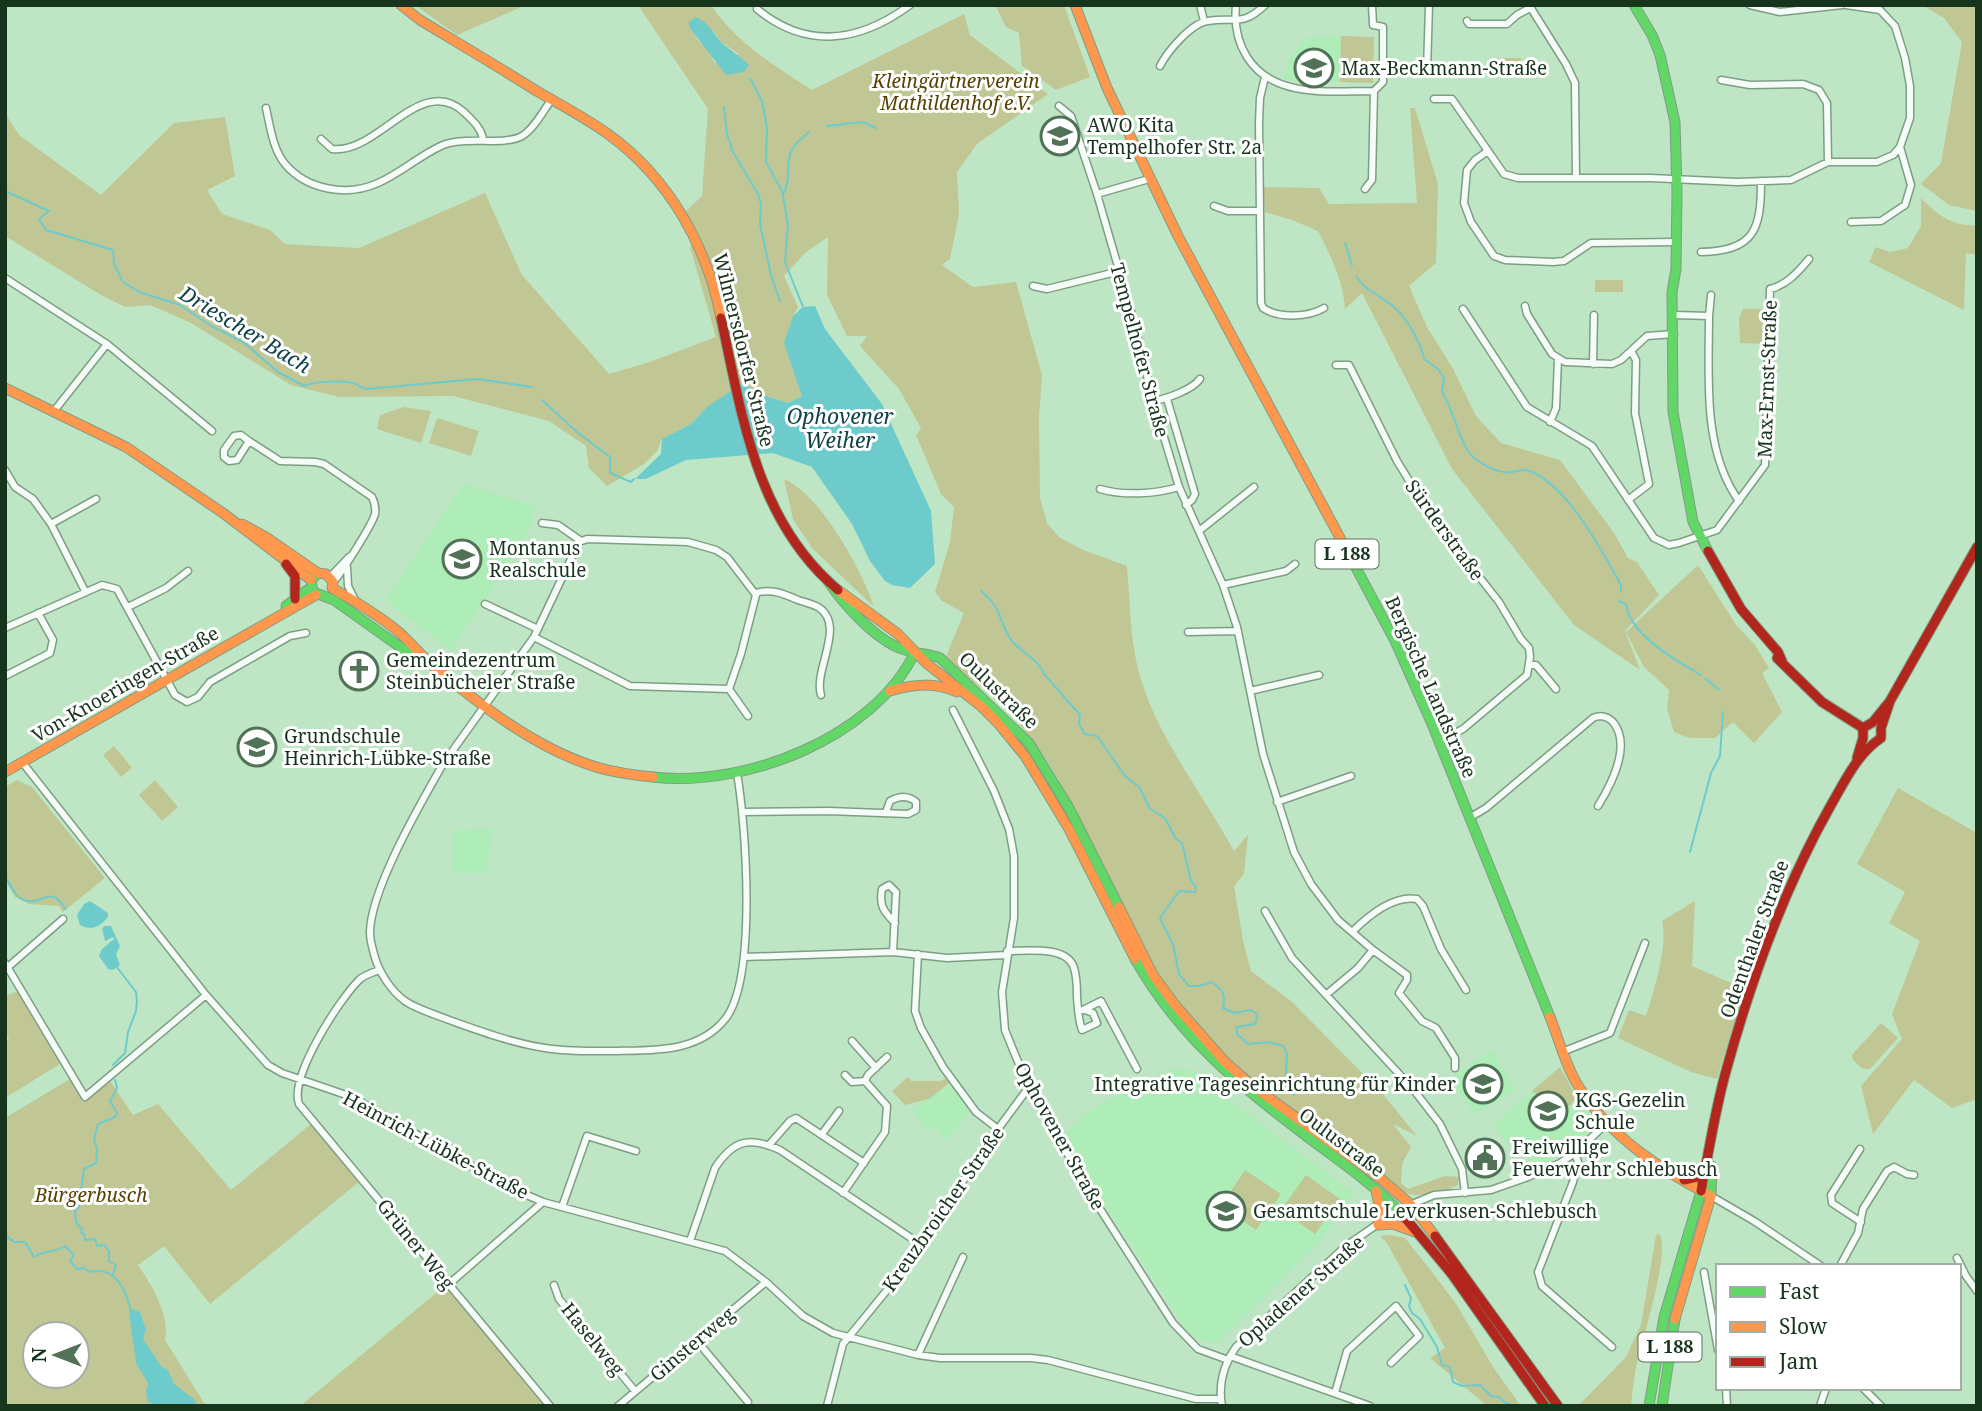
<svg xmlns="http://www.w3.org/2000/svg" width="1982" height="1411" font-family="'Noto Serif',serif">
	<rect width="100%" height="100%" fill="#bee6c4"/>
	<!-- built -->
	<path fill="#aeecb8" d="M1341,36l-1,46 -57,-2 8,-25 16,-18z
		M1050,122l10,1 5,4 6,17 -18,7z
		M464,484l64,20 8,-2 -6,25 -38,63 -41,60 -66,-50z
		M493,829l-7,45 -35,-2 2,-42z
		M1492,1050l24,40 -42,25 -24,-37z
		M1560,1067l36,59 -32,29 -30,12 -11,-21 -9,6 -21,-27z
		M1171,1069l22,1 68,54 94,70 -36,48 -102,101 -8,-1 -15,-6 -9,-9 -86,-132 -34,-61 20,-20 24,-15z
		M952,1085l19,24 -12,18 -13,13 -11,-14 -8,5 -15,-21 16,-13z"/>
	<!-- green -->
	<path fill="#c1c695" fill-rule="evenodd" d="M415,5h111l-69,30z
		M638,5h36l2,3 3,-3h32c24,37 64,61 101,85l152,-76 6,21 78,59 -71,50 -20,28 2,42 -9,45 -8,6 31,22 43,-5 26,93 -3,42 1,81 7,25 12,14 24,13 44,16c3,34 3,70 11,103 17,66 64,123 96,182l14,-16 -4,39 -10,12 9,55 8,30 40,30 90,91 36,44 -24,-12 18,23 -9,17 -1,19 7,6 37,-13 14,1 -1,8c-16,8 -36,13 -53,8l-151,-110c-53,-47 -94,-100 -126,-162 -31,-60 -54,-125 -94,-179 -25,-33 -57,-58 -89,-83l19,-46 -22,-12 -7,-9 15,-50 4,-35 -13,-13 -25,-59 5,-7 -22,-39 -39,-43 7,-10h-20l-20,-41 1,-58 -22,15 -22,24 14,31 -5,9 1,54 8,26 -14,7 -28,-9 -52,12 -17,18 -29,15 -5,12 -13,13 -37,22 -18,-18 -3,-22 -37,-25 -96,-25 -114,1 -48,-12 -100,-62 -41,-18 -25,2 -24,-12 -96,-59v-123l14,22 82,60 73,-72 51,-6 10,59 -28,14 15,24 48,16 15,14 74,4 126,-55 37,82 87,99 41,-12 66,-25 -26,-90 9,-7 -13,-29 16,-15 6,-87zM715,33l6,9 18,12 -24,9 -9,-15 -11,-11z
		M995,5h69l26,72 -34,13 -34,-24 -3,-33 -13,-6z
		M1922,5h53l2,5v201l-28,-6 -28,-21 20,-21 21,-121 -18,-24z
		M1341,36l33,1 -1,46 -33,-1z
		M1494,58h27l-1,17 -26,2z
		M1410,108h5l23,76 -2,79 -27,23 18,41 25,40 24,49 25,27 59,17 54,73 14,25 9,4 22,33 -34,36 15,39 -66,-45 -122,-156 -90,-176 -17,16c-2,-29 -14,-52 -27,-78l-26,-11 -27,-8 -2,-25 56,1 10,16 88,-1z
		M1921,198c17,17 31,29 56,27v30l-11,-2 -2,57 -95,-48 7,-15 14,5 18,-4 13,-22z
		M1595,280h28v12h-28z
		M1743,309h21l-1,35 -23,-1 -1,-25z
		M404,407l27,4 -10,32 -44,-14 3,-14z
		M437,418l42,13 -8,25 -42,-13z
		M784,479c35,14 79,92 90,128l-62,-59 -19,-29z
		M1698,565l38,60 19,20 14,23 -7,5 20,39 -28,31 -21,-21 -18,16h-25l-16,-6 -7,-24 2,-18 -25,-23 -18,-35z
		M114,746l18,22 -11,9 -18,-22z
		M17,780l15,7 73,91 -42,34 -4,-6 -30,-2 -14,-7 -10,-18v-92z
		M155,780l23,27 -16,14 -23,-26z
		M1898,788l79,45v266l-25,9 -38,-28 -41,54 -12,-48 41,-47 -10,-25 28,-73 -31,-18 16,-31 -48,-28z
		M1695,901l-3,65 53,23 -28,90 -26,-7 -73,-34 11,-28 17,6c8,-25 22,-70 16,-95z
		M18,991l42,73 -55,34v-57l4,-2 -4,-10v-33z
		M1881,1023l17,15 -28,31h-7l-10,-9 -1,-5z
		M1560,1067l17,31 -12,12 -9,-9 -4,4 -20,-14z
		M908,1077l3,4h29l10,-4 3,3 -24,19 -24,6 -13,-14z
		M70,1079l13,21 27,-19 23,34 25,-11 73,86 80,-66 49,57 -150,123 -46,-58 -26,19c14,21 32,49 27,75l41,66h-201v-288zM35,1334h42v42h-42z
		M1245,1170l36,24 -25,36 -35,-24z
		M1306,1175l34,24 -25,35 -34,-24z
		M1660,1234c10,23 -20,111 -25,139 -2,11 -3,22 -4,33h-53l48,-49 15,-32 15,-90z
		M1390,1235l15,3 27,34 24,32 39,66 26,36h-34l-57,-48 15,-10 -58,-105 -7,-7z
		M447,1284l100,122h-247z"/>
	<!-- water -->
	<path fill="#6ecbcc" d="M696,17c13,6 16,15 25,25 9,8 19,14 28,23l-5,7 -18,3 -37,-48v-5z
		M815,306l10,23 57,75 49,107 4,53 -25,24 -18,-3 -7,-4 -15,-20 -18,-37 -40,-57 -39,-14 -87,7 -40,19h-11l26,-25 1,-15 29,-15 17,-18 35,-23 17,11 28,9 14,-7 -18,-53 9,-27 10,-9z
		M90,901l18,12v4c-8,10 -17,14 -28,8l-3,-10 7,-11z
		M105,926h6l9,20 -4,8 4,11 -7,5 -5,-1 -9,-13 3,-7 12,-10 -1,-2 -8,4 -3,-13z
		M131,1309l9,3 6,18 -3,9 18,27 7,4 6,14 20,15 4,7h-42l-8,-4 -2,-10 2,-9 -12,-20 -7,-50z"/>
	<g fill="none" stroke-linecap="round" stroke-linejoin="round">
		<!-- stream -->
		<path stroke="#6ecbcc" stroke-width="2" d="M1976,5l1,1
			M750,78l12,23 5,27 -1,34 16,29 6,34 -3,37 18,45
			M724,107l3,27 6,18 25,42 3,10 -1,20 11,51 9,26
			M827,126l36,-4 13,6
			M5,191l44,20 -10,8 7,11 67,20 1,14 9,18 16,10 41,13 31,21 32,16 35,30 26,14c10,-5 42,-6 52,-2 4,2 7,4 11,5l110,-10 55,8
			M783,195c8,-17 3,-25 7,-41 2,-9 13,-16 19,-22
			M1345,243l7,22
			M1356,276c10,16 25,19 38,31 13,11 27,36 30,52l14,10 6,9 -2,14c12,18 15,43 26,59 8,11 29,23 43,21 8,-1 12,-4 21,0 37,16 70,79 89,113v7
			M542,400l35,32 33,25v16l21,9 3,-3
			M981,591c18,15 17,23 26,42 7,17 31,24 37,41l36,41 -1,9 6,10 12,2 28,40 15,12 10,21 15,9 11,21 6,4 9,38 5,6 -1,5 -16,-1 -19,27 13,27 6,29 10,12h10l13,-4c11,8 14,13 11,26l11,5 17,-3 7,5 -3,9 -18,3v7l11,10 20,-2 15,4 4,8 -1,23 8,18
			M1619,601l7,3c4,31 49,56 75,71
			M1705,678l14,12
			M1690,852l21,-79 9,-17 3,-44
			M5,876c7,13 14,30 33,24 5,-1 10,-5 16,-3 5,2 9,8 12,12
			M113,1065l12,-12 3,-21 8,-21 1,-10 -1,-9 -20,-26
			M5,1235l9,7h11l9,15c10,-7 21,-4 31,-11l9,9 -4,6 7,8 7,-1 6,4c25,-6 35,16 41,38
			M113,1275l3,-10 -7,-4v-10l-5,-6 -7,1 -2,-7 -10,1 -1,-6 -3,-1 1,-4 -6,-6 -1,-12 4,-4 5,-38 12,-6 1,-14 -3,-10 4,-15 17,-7 2,-4 -7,-12 7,-13 -2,-8
			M1405,1285l6,13 -2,8 3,7 8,6 17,28 5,18 8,2 3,15 9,4 18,-1 11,11 8,1 5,5 10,4"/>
		<defs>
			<path id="street" d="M1200,5l4,16
				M1236,5c-2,20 1,36 11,52 26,42 85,34 127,34
				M1372,5l1,20 10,2v55l-9,9
				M1529,5l37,59 9,19 1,95
				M1750,5l30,7 62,-7
				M757,9c50,41 103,33 153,-4
				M1467,21l2,3h38l10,-9 13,-7
				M1160,66c7,-14 31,-43 48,-45 27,-5 33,7 57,-16
				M1427,71l2,-66
				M1265,77l-5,21 -1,25 2,180 2,5c16,11 46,9 61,0
				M1721,80l29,5 53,-1 16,6 8,13 1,59
				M1434,99h18l52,75 14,4h133l86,4 54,-2 37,-18h49l16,-7 7,-8 10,-29v-32l-5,-28 -10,-32 -15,-16 -34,-5
				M1059,106l12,10 26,78 37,128 19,79 26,86 44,98 14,42 26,127 31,98 17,32 27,36 35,30 34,25v5l-8,13 23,28 14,7 19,30v10
				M266,108c4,18 7,42 19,56 22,26 62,33 93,19 23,-10 42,-28 65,-38 23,-9 62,1 79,-9 12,-7 21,-25 30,-37
				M321,139l11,10c46,6 89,-78 133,-36 8,8 16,15 18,26
				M1488,151l-13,9 -8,10 -3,33 7,19 23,34 11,4 48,2 11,-1 27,-18 85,-1
				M1365,189l7,-9 2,-89
				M1097,194l52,-15
				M1214,206l14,5h32
				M1851,222l30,-1 24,-16 6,-20 -11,-38
				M1701,252c54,-1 60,-23 60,-71
				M5,278l102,66
				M1033,286l14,3 73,-18
				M1525,306l2,8 25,40 13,8 47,2 9,-4 26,-24 27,-2
				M1463,309l64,98 65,39 62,92 15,7 10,-2 38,-13 48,-65 5,-176c17,-4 28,-17 39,-30
				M1674,315l35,1c0,60 -7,134 30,185
				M1709,316l2,-21
				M1593,364l1,-49
				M1336,365h13l48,96 32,52 70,89 22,37 8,9 1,9 -3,18 -64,54 -24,12
				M1167,399l28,95 -3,6 -6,5
				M1153,401c13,-2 39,-11 47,-22
				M54,411l53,-67 105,87
				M1550,422l6,-14 2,-49
				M249,441l-8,-6 -7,1 -10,14v7l5,4 8,-1 12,-19 31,20 35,1 9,2 48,33c3,6 4,10 3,17 -3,11 -34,60 -42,68
				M5,470l10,17 18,12 18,25 34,67
				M1100,489c24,7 55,5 79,-2
				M1628,500l21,-16 -14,-71 1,-53 -5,-9
				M542,523l16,2 23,16
				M51,524l45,-25
				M1199,531l55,-44
				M347,567l1,19 7,14
				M330,577l19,-20
				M1223,585l63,-14 9,-7
				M756,593c15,-5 28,1 42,7 6,2 14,4 20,7 29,18 -5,63 3,88
				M485,604l53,25
				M128,607l38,-19 22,-17
				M5,628l97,-43 15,4 58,106 12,7 11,-5 12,-15 80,-46 16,-3
				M1188,632l50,-1
				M534,637l96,49 99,3 12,-35 15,-59 -29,-38 -11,-7 -28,-8 -101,-3 -8,3 -45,95 -91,127c-22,39 -73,126 -73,169 0,6 2,14 4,21 4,17 17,37 31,47 13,9 30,13 44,19 31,11 63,23 96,28 23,4 46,3 69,3 40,-1 85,2 112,-33 31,-42 20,-193 11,-245
				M1530,665h6l20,24
				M5,676l45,-23 3,-13 -15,-27
				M729,689l19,27
				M1250,691l69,-16
				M953,710l41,81 15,38 5,27v62l-12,74 3,38 11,27 13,30 64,111 80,125 25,26 30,11
				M22,762l184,233 62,70 14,8 70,24 156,90 35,15 182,49 41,31 37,34 30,17 85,22 22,3h91l17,2 148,39h24
				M1277,802l74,-26
				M744,812l84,-1 80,3 8,-4v-8c-8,-7 -17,-6 -26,-1l-4,11
				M1469,818l17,-10 107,-90c7,-3 14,-2 20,4 19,23 -2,63 -15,84
				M1265,911l27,47 121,131 27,35 22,45 3,24
				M1352,932c16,-16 41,-37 65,-33l6,7 18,43 25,41
				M1007,951c19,0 60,-6 67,17 3,9 3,20 3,29 1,11 1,22 5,33l15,-7 -4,-10 -8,-3
				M893,952l3,-60 -7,-7 -7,4c-3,16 1,22 13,34
				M918,954l-3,57 6,17 22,39 33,45 22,17
				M744,957l149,-5 54,6 59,-3
				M5,963l80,134 121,-102
				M8,967l55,-48
				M379,970c-7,3 -15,5 -20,10 -20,20 -70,97 -60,124l251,302
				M1327,994l31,-26 15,-18
				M1083,1010l18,-9 36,68
				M852,1041l24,27
				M1562,1052l48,-19 35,-90
				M845,1075l7,7 13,-1
				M822,1134l17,-23
				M769,1145l21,-24 6,-3 68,45
				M1860,1149l-29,46 1,8 29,19
				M1575,1153l3,9 -5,20 -35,90 4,14 70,61
				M843,1193l42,-61 2,-26 -22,-25 3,-6 19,-18
				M1711,1196l43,25 67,45
				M562,1207l25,-71 49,15
				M690,1241l25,-73c18,-28 35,-32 65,-18l143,96
				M1957,1258l9,18 11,15
				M1840,1266l18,-33 5,-24 24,-38 7,-4 13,7 7,1
				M1704,1272l14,78
				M449,1284l94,-82
				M554,1285l5,14 76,92
				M697,1341l51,61
				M918,1355l45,-98
				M1230,1356l140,50
				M1726,1388l1,18
				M1863,1388l18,18
				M1335,1393l12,-42 49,-45 23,30 -28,27
				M618,1406l148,-124
				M827,1406l16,-62 80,-98 58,-94 48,-65
				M1222,1406c-4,-22 2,-42 14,-59l110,-101 52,-36 36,-15 57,-5 37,-13 32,-14 15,-10 32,-30
				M1820,1406l6,-18"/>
			<path id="fast" d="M1634,5l18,30 8,20 15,67 2,71 -1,76 -4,23 1,120 20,110 15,29
				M1346,549l49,92 37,83 118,293
				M318,573l-7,7 2,12 21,8 83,59 13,4
				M828,581c15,23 48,59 74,68 12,5 25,4 38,9l89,85 40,65 50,99
				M286,606l24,-18
				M653,777c91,11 221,-39 262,-125
				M1135,959c43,76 102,125 170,176 33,25 67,48 96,78
				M1711,1196l1,-30
				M1649,1406l15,-89 37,-126
				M1662,1406l13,-87"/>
			<path id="slow" d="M401,5l19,15c38,23 77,46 115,70 24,14 51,28 73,44 61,44 99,112 113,184
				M1075,5l32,83 71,148 168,313
				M5,388l121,59 97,66 88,67
				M242,524l24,13 52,36 8,1 7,8 -1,6
				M332,588c23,13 46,27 67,44 12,11 22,23 34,34 46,38 100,80 157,99 20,7 42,10 63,12
				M838,590l60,44 28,29 56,44 16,16 27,33 44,73 66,130
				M890,691c24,-7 44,-9 67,1
				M5,772l311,-177
				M1119,907l34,68 22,30 50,57 29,25 127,92 29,25 25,32
				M1550,1017c9,23 16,50 29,70 30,49 82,83 132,109l-36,123
				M1376,1191l4,17 -2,17 15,-1 22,8"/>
			<path id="jam" d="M721,318c21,97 35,203 117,272
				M1708,551l33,58 37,43 4,9
				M286,564l9,12v23
				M1777,658l45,44 41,26
				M1863,728l10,-6 17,-21 87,-154
				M1857,758l6,-20v-10
				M1684,1180l13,-3 8,-11
				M1701,1191c8,-40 14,-81 25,-120 25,-91 58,-183 105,-266 14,-24 26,-51 50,-67v-10l9,-27
				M1401,1213l50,60 94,133
				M1435,1236l123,170"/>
		</defs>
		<!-- street casing -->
		<use href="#street" stroke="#7e9e84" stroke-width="9"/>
		<!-- fast casing -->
		<use href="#fast" stroke="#7e9e84" stroke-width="11"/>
		<!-- slow casing -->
		<use href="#slow" stroke="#7e9e84" stroke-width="11"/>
		<!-- jam casing -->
		<use href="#jam" stroke="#7e9e84" stroke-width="11"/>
		<!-- street -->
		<use href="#street" stroke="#f5fbf6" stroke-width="6"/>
		<!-- fast -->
		<use href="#fast" stroke="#63d668" stroke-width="9"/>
		<!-- slow -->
		<use href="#slow" stroke="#ff974d" stroke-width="9"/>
		<!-- jam -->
		<use href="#jam" stroke="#b3261e" stroke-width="9"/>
	</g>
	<!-- icons -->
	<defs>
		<symbol id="school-ring" viewBox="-11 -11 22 22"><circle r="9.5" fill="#fff" stroke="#517257" stroke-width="1.5"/><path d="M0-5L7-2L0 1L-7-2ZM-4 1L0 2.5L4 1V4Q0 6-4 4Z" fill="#517257"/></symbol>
		<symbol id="church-ring" viewBox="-11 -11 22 22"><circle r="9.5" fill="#fff" stroke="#517257" stroke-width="1.5"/><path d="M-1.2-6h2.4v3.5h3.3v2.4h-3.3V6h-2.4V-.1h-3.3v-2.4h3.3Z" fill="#517257"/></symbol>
		<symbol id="civic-ring" viewBox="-11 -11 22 22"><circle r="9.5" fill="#fff" stroke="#517257" stroke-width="1.5"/><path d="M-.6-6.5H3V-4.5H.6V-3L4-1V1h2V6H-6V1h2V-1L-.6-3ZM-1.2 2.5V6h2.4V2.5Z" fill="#517257"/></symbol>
	</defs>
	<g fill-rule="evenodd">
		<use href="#school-ring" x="1292" y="46" width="44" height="44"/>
		<use href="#school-ring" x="1038" y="114" width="44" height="44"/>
		<use href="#school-ring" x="440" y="537" width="44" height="44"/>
		<use href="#church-ring" x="337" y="649" width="44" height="44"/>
		<use href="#school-ring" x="235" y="725" width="44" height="44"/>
		<use href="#school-ring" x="1461" y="1062" width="44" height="44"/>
		<use href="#school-ring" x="1526" y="1089" width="44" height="44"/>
		<use href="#civic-ring" x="1463" y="1136" width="44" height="44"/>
		<use href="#school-ring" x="1204" y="1189" width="44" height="44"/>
	</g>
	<g text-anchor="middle" stroke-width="6" stroke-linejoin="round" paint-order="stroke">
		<!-- shield labels -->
		<g fill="#fff" stroke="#5d7161" stroke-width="2">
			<rect x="1315.5" y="539.5" width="63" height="29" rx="5"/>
			<rect x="1638.5" y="1332.5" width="63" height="29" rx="5"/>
		</g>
		<g font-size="18" font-weight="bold" fill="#17341d">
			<text x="1347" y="560">L 188</text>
			<text x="1670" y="1353">L 188</text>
		</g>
		<!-- poi labels -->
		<g font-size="19" fill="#17341d" stroke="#fff" text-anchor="start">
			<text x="1341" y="75">Max-Beckmann-Straße</text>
			<text x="1087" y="132">AWO Kita<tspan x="1087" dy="22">Tempelhofer Str. 2a</tspan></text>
			<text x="489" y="555">Montanus<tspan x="489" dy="22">Realschule</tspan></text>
			<text x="386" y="667">Gemeindezentrum<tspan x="386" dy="22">Steinbücheler Straße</tspan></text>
			<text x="284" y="743">Grundschule<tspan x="284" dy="22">Heinrich-Lübke-Straße</tspan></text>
			<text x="1456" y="1091" text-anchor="end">Integrative Tageseinrichtung für Kinder</text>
			<text x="1575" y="1107">KGS-Gezelin<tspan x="1575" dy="22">Schule</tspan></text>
			<text x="1512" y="1154">Freiwillige<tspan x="1512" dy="22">Feuerwehr Schlebusch</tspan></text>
			<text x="1253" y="1218">Gesamtschule Leverkusen-Schlebusch</text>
		</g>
		<!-- park labels -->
		<g font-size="19" font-style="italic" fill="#564100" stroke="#fff">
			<text x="956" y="88">Kleingärtnerverein<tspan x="956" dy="22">Mathildenhof e.V.</tspan></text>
			<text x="91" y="1202">Bürgerbusch</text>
		</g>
		<!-- street labels -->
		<g font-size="19" fill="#17341d" stroke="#fff">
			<text transform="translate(744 350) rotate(76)" y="7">Wilmersdorfer Straße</text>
			<text transform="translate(1140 350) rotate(75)" y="7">Tempelhofer Straße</text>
			<text transform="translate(1767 379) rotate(-88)" y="7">Max-Ernst-Straße</text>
			<text transform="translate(1445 530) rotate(54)" y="7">Sürderstraße</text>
			<text transform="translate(125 684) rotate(-30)" y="7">Von-Knoeringen-Straße</text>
			<text transform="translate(1431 687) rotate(66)" y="7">Bergische Landstraße</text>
			<text transform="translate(999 690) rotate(44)" y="7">Oulustraße</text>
			<text transform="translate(1754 939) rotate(-70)" y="7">Odenthaler Straße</text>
			<text transform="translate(1060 1136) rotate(61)" y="7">Ophovener Straße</text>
			<text transform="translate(1342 1142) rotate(37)" y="7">Oulustraße</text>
			<text transform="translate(436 1145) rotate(28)" y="7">Heinrich-Lübke-Straße</text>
			<text transform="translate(943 1209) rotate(-55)" y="7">Kreuzbroicher Straße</text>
			<text transform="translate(416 1244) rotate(51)" y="7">Grüner Weg</text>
			<text transform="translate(1301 1291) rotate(-41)" y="7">Opladener Straße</text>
			<text transform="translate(593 1339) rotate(51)" y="7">Haselweg</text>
			<text transform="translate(692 1344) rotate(-40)" y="7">Ginsterweg</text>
		</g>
		<!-- water labels -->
		<g font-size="21" font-style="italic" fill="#0f434a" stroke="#fff">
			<text transform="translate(245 330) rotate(31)" y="7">Driescher Bach</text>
			<text x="840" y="424">Ophovener<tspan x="840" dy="24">Weiher</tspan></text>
		</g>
	</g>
	<!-- border -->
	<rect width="1982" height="1411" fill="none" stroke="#17341d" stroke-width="14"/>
	<!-- legend -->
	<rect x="1716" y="1264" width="245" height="126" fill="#ffffff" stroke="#a2aea5" stroke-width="2"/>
	<rect x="1730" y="1287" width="35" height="10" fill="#63d668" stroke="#a2aea5" stroke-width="2"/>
	<text x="1779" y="1299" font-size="21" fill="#17341d">Fast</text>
	<rect x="1730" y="1322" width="35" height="10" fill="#ff974d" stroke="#a2aea5" stroke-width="2"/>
	<text x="1779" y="1334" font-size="21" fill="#17341d">Slow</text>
	<rect x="1730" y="1357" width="35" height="10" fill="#b3261e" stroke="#a2aea5" stroke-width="2"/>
	<text x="1779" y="1369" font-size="21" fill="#17341d">Jam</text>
	<!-- north arrow -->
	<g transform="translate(56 1355) rotate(270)"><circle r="33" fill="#ffffff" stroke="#a2aea5" stroke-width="2"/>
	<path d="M0-5L12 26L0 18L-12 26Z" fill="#517257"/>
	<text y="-10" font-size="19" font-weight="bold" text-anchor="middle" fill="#17341d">N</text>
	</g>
</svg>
